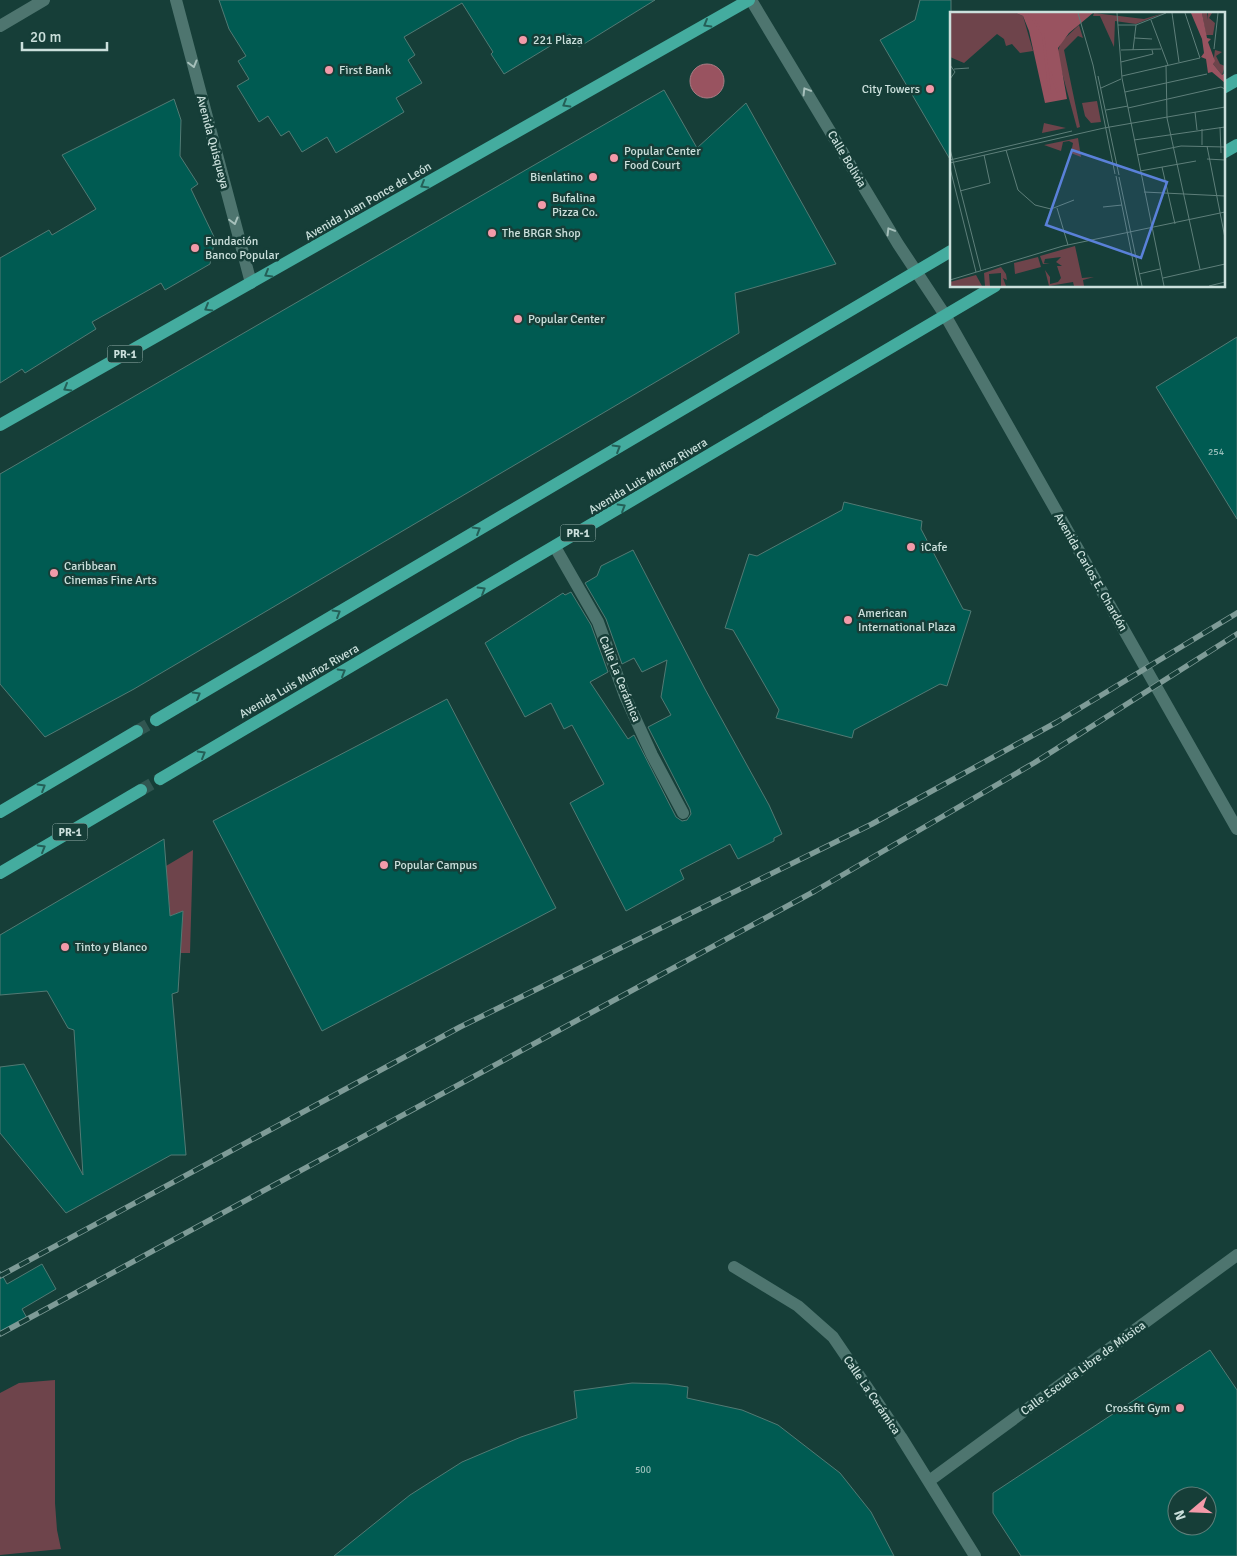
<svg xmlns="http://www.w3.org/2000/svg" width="1237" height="1556" font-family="Signika,sans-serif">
	<rect width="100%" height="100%" fill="#163e38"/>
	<!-- green -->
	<path fill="#6e444b" d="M193,850l-3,103h-10l3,-42 -13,5 -4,-50z
		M55,1380v123l2,27 4,19 -61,6v-162l19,-10z"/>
	<!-- water -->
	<path fill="#995360" stroke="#a87d85" d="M690 81a17 17 0 1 1 34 0a17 17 0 1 1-34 0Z"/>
	<!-- building -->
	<path fill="#005b52" stroke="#527a74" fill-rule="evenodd" d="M219,0h436l-76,47 -9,-13 -66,40 -13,-20 2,-2 -31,-49 -58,34 11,18 -7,5 14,23 -26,15 8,14 -68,41 -9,-16 -25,15 -13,-21 -8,5 -13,-20 -9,6 -22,-36 12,-7 -11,-18 8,-5 -17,-27z
		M920,0h31v161l-71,-121 35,-20z
		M664,90l33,58 49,-45 90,161 -101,29 4,40 -605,356 -89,48 -45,-53v-210z
		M174,99l7,21 -1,36 18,28 -7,5 24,50 -5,25 -45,26 -4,-7 -69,39 4,7 -71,44 -3,-4 -22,14v-125l49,-28 3,5 44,-26 -34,-54z
		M1237,337v182l-81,-132z
		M844,502l78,19 -1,8 42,80 8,2 -24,75 -7,-2 -86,46 -2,8 -76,-20 3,-8 -46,-80 -8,-2 24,-74 8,2 85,-46z
		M633,550l72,139 64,116 13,29 -8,4v3l-36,18 -8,-15 -50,26 4,9 -58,32 -56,-108 34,-19 -32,-59 -8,4 -13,-26 -26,14 -40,-74 78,-50 2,2 6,-3 20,33 17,47 -18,10 38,57 6,-4 42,82 6,4 5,-1 4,-6 -1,-5 -42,-82 23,-12 -10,-18 6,-37 -25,12 -8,-14 -12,6 -16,-45 -21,-36 12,-7 4,-10z
		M447,699l109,209 -234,123 -109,-210z
		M164,839l6,77 13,-5 -5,81 -6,2 14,161h-15l-105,58 -66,-80v-66l24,-3 59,111 -9,-145 -6,-2 -21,-37 -47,4v-60z
		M42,1264l14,25 -34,20 5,9 -27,15v-62l7,13z
		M1210,1350l27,40v166h-216l-28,-43v-20zM1177,1496h30v30h-30z
		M632,1383l35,1 21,3 -1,11 55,12 36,15 62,48 31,39 23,44h-560l76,-61 52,-33 59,-25 56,-19 -3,-27z"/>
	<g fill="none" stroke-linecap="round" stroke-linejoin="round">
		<!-- major-tunnel -->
		<path stroke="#315651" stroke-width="12" stroke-dasharray="12 6" stroke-linecap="butt" d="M137,731l19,-11
			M141,790l19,-11"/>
		<!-- minor -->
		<path stroke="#4e756f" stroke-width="12" d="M176,0l75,283
			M751,0l147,244 47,71 292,514
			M0,26l44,-26
			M555,547l43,75 27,74 27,59 31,58
			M734,1267l64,39 35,31 68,100 74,119
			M929,1481l308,-226"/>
		<!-- major -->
		<path stroke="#44ac9f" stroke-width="12" d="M1223,88l14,-8
			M1223,153l14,-8
			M0,425l749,-425
			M156,720l795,-469
			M160,779l835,-493
			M0,812l137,-81
			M0,873l141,-83"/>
		<defs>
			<path id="rail" d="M0,1276l460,-249 412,-203 185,-102 180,-109
				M0,1334l815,-443 219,-128 203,-129"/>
		</defs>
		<!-- rail casing -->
		<use href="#rail" stroke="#7e9b97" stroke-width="5.5"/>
		<!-- rail -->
		<use href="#rail" stroke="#163e38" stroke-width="4" stroke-dasharray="11" stroke-linecap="butt"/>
	</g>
	<!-- one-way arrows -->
	<defs><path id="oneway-chevron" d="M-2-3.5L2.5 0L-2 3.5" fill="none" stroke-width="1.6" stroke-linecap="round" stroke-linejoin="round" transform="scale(1.25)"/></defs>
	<g stroke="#245f57">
		<use href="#oneway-chevron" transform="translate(707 24) rotate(150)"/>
		<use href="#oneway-chevron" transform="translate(566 104) rotate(150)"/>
		<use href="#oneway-chevron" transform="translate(424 185) rotate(150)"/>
		<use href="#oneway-chevron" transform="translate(268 274) rotate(150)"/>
		<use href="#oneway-chevron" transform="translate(208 308) rotate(150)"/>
		<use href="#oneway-chevron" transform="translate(67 388) rotate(150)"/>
		<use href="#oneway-chevron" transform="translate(617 448) rotate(-31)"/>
		<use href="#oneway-chevron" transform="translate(622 507) rotate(-31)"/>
		<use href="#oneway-chevron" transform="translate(477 530) rotate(-31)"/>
		<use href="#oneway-chevron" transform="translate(482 590) rotate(-31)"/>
		<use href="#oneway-chevron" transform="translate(337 613) rotate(-31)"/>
		<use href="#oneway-chevron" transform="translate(342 672) rotate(-30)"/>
		<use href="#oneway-chevron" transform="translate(197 695) rotate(-31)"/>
		<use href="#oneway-chevron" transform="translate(202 754) rotate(-30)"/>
		<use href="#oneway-chevron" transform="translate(42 787) rotate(-31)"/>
		<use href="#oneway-chevron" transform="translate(42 848) rotate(-30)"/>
	</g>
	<g stroke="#a6c0bb">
		<use href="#oneway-chevron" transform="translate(193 64) rotate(75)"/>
		<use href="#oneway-chevron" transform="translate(806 91) rotate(-121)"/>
		<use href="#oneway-chevron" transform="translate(234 221) rotate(75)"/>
		<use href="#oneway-chevron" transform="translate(890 231) rotate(-121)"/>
	</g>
	<!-- markers -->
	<g fill="#f39aa9" stroke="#163e38" stroke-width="2">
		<circle cx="523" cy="40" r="5"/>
		<circle cx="329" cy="70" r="5"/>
		<circle cx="930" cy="89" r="5"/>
		<circle cx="614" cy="158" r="5"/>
		<circle cx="593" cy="177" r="5"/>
		<circle cx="542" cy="205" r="5"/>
		<circle cx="492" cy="233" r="5"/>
		<circle cx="195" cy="248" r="5"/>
		<circle cx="518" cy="319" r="5"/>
		<circle cx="911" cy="547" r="5"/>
		<circle cx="54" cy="573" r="5"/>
		<circle cx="848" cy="620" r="5"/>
		<circle cx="384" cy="865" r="5"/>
		<circle cx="65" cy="947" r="5"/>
		<circle cx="1180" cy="1408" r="5"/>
	</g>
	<g text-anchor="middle" stroke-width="5" stroke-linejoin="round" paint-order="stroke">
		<!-- number labels -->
		<g font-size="10" fill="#98bfba">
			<text x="1216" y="455">254</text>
			<text x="643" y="1473">500</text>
		</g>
		<!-- shield labels -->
		<g fill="#163e38" stroke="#95afab" stroke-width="1">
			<rect x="107.5" y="345.5" width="35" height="17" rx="4"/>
			<rect x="560.5" y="524.5" width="35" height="17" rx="4"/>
			<rect x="52.5" y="823.5" width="35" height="17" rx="4"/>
		</g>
		<g font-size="11" font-weight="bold" fill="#cbe0dc">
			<text x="125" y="358">PR-1</text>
			<text x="578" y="537">PR-1</text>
			<text x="70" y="836">PR-1</text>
		</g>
		<!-- poi labels -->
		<g font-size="12" fill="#cbe0dc" stroke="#163e38" text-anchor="start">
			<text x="533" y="44">221 Plaza</text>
			<text x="339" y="74">First Bank</text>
			<text x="920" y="93" text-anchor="end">City Towers</text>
			<text x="624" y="155">Popular Center<tspan x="624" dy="14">Food Court</tspan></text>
			<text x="583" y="181" text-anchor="end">Bienlatino</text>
			<text x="552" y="202">Bufalina<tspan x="552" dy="14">Pizza Co.</tspan></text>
			<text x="502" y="237">The BRGR Shop</text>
			<text x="205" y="245">Fundación<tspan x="205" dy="14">Banco Popular</tspan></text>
			<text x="528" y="323">Popular Center</text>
			<text x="921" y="551">iCafe</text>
			<text x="64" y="570">Caribbean<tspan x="64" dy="14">Cinemas Fine Arts</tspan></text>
			<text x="858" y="617">American<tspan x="858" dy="14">International Plaza</tspan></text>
			<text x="394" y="869">Popular Campus</text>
			<text x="75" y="951">Tinto y Blanco</text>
			<text x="1170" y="1412" text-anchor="end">Crossfit Gym</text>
		</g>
		<!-- street labels -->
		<g font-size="12" fill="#cbe0dc" stroke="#163e38">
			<text transform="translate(213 142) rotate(75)" y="4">Avenida Quisqueya</text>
			<text transform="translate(847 159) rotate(59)" y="4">Calle Bolivia</text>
			<text transform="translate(368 201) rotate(-30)" y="4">Avenida Juan Ponce de León</text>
			<text transform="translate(648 476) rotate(-31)" y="4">Avenida Luis Muñoz Rivera</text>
			<text transform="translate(1091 572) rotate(60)" y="4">Avenida Carlos E. Chardón</text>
			<text transform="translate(620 679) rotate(68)" y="4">Calle La Cerámica</text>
			<text transform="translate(299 681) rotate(-30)" y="4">Avenida Luis Muñoz Rivera</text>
			<text transform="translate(1083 1368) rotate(-36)" y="4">Calle Escuela Libre de Música</text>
			<text transform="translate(872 1395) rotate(56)" y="4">Calle La Cerámica</text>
		</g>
	</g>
	<!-- overview -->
	<g transform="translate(950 12)">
		<rect width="275" height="275" fill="#163e38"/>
		<path d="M0,1h66l7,3 10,35 -13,2 -8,-9 -6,2 -2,-7 -7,-5 -33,29 -14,-6zM144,1l50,6 20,-6 -28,11 -21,-3 -1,26 -14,-31h-7zM252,1h5v7l1,-7h4l-3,5 6,5 -2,12h-7zM129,13l4,13 -5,-2 -14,14 16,77 -3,1 -20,-74 4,-12zM265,38l7,2 -6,4 4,8 5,2 -3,9 -9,-11zM147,89l4,21 -10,1 -6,-7 -3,-13zM94,111l22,5 -24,5zM128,126l3,19 -10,-4 2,-10 -4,-2 -6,1 -2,9 -17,-6zM125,234l7,32 12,-1 -11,3 1,6h-10l-1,-4 -24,4 -4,-16 5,7v7l8,-2 3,-4 -4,-12h5l-6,-4 5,-5 -16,2 -1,4h6l-7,1 -3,-8zM88,245l3,10 -26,7 -1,-11zM51,255l5,7 1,6 -4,-2 3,8h-5v-13l-12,1 1,12h-5l-1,-13zM26,263l6,11h-32v-4z" fill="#6e444b"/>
		<path d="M66,1h77l-24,20 -11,15 9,51 -22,4 -16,-72 -6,-15zM241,1h11l5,25 4,1 -3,3 7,19 -2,3 9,11 3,-2v10l-13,-11 -4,1 -2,-14 -5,-2 3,-4 -2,-14z" fill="#995360"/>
		<path fill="none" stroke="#995360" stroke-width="2.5" d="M79,1l14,21 7,60M100,60l8,20"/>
		<path fill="none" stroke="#5e7f7a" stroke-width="1" d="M128,1l15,52 22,109M167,1l5,65 42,208M222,1l7,49M201,8l17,45M168,13h18l30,-12M185,26l17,1M264,37l4,-36M171,38l40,-1M183,38l3,-25M171,50l32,-8 -1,-4M0,53l5,7 -5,7M216,53l1,53 33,151M4,57l15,-1M148,64l21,99M172,64l78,-18 -15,-45M151,76l20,-9M175,80l82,-18M178,96l93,-21 4,2M156,98l22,-4M245,100l2,18M270,115l1,26M184,128l91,-13M252,133v-16M257,134l18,92M0,137l31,122M56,138l12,40 17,15 16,4 23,-9M187,143l44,-9 44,1M257,147l18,1M0,148l122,-29M0,151l154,-35 121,-21M212,155l13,57M0,156l26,104M190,159l56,-10M166,164l22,110M169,165l23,109M10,179l30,-8 -6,-28M194,180l81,4M153,195l19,-2M107,196l11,37M189,262l21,-5M213,266l62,-14M0,268l113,-34 162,-34M259,274l16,-4"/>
		<path fill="#5a81d9" fill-opacity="0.15" stroke="#5a81d9" stroke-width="2.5" d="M122,138l95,32 -26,76 -95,-33z"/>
		<rect width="275" height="275" fill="none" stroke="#cbe0dc" stroke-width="2.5"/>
	</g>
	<!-- north arrow -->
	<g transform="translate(1192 1511) rotate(251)"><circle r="24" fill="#163e38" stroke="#5e7f7a"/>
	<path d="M0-4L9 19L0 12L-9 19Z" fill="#f39aa9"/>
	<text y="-8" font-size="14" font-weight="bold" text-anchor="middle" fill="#cbe0dc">N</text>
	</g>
	<!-- scale -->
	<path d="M22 42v8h85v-8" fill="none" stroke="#cbe0dc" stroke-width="2.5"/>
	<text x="30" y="42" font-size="15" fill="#cbe0dc" stroke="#163e38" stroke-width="4" paint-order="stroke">20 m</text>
</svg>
